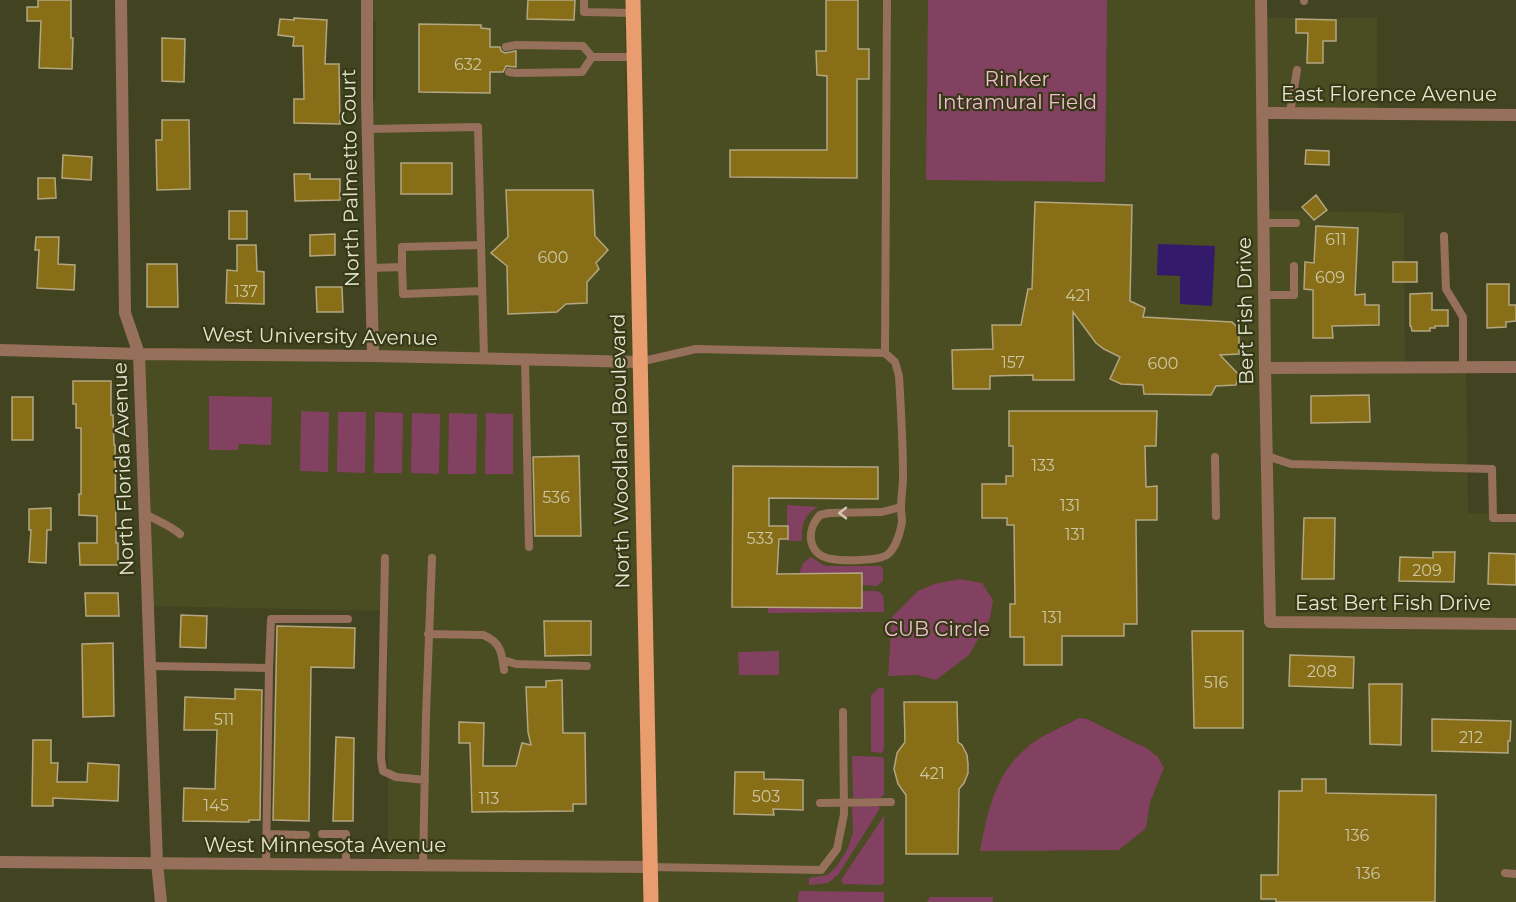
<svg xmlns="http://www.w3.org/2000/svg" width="1516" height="902" font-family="Montserrat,sans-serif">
	<rect width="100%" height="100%" fill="#424421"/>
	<!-- built -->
	<path fill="#4a4c21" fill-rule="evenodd" d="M367,0h894l1,18h115v96l-115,-1 2,97 140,3 1,154h61l2,146 48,1v388h-1359v-39l231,2v-254l-240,-5 -9,-252 234,2v-256h2l1,-78 -9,-1zM625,26h6l1,78 -6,-1z"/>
	<!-- green -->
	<path fill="#824160" d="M928,0h179l-2,182 -179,-2z
		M209,396l63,1 -1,48 -32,-1 -1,6h-29z
		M301,411l28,1 -1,60 -28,-1z
		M338,412h28l-1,61 -28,-1z
		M375,412l28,1 -1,60h-28z
		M412,413l28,1 -1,60 -28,-1z
		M449,413l28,1 -1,60h-28z
		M486,413l27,1v60h-28z
		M787,505l31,2c-14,7 -17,19 -16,34h-15l1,-15h-1z
		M811,557l14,9h56l2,3v12l-6,5 -15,-1v-12l-63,1 4,-11z
		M960,579l22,4 11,17 -3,18 -21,37 -33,25 -19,-5 -29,1 4,-59 26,-26 16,-7z
		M862,591c21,0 22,-2 22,21l-116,1v-5h93z
		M779,651v24h-40l-1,-23z
		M879,688h4l1,2v60l-3,3 -8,-1 -2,-1v-56z
		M1079,718l8,1 48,24 10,4 13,10 6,11 -14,34 -4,26 -27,22 -139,1c7,-36 14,-74 43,-100 15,-15 38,-23 56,-33z
		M855,756l28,1 1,3v35l-4,3h-27l-1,-41z
		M852,806h26l2,2 -1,2 -41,65 -10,8 -19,2v-7l18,-3 9,-8 11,-17 6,-17z
		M884,816v67l-3,2 -38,-1 -2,-4z
		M799,891l85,1v10h-86z
		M930,897h63v5h-66z"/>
	<!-- water -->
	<path fill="#341a6a" d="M1158,244l57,2 -3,60 -32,-2v-28l-23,-1z"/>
	<!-- building -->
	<path fill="#886e17" stroke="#b3a681" stroke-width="1.5" d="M38,0h33v38h2l-1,31 -33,-1 2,-47h-14v-14h11z
		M528,0h47l-1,20 -47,-1z
		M826,0h32v49h11v30h-12v99l-127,-1v-27h97v-74l-10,-1 -1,-24h10z
		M294,18l33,2 -2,44h14l1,60 -46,-1v-24h10l-1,-53h-10l1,-9 -16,-2 2,-16 14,1z
		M1296,19l40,1v21h-13v22h-16l1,-30h-12z
		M419,24l62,1v3l9,1v18h10l1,4 4,2 11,-2v16l-10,-1 -3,6h-13v21l-71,-1z
		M162,38l23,1 -1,43 -22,-1z
		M162,120h27l1,69 -33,1 -1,-50h6z
		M1306,150l23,1v14l-24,-1z
		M63,155l29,2 -1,23 -29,-2z
		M401,163h51v31h-51z
		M294,174h16v5h30v21l-45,1z
		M38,178h17l1,20 -18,1z
		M506,190h87l2,46 13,14 -12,13 3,6 -12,13v21l-21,1 -9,8 -49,2 -1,-48 -16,-13 17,-16z
		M1316,195l11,15 -13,10 -12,-13z
		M1035,202l97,3 -2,96 15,7 -2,9 89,5 7,7v25l-19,1 19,20 -3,10 -20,1 -5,9 -67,-1 -1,-9 -22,-1 -11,-5 10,-22 -16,-8 -8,-6 -23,-31 1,68h-41v-5l-43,1v13h-37l-1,-39 41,-1 -1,-24h29l7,-36h4z
		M229,211h18v28h-18z
		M1316,226l42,2 -3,67 10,-1v11h14v20l-47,1 1,12h-20v-48l-9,-1 1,-27 9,1z
		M335,234v21l-25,1v-21z
		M36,237h23l-1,27 17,1 -1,25 -37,-2 2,-38h-4z
		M237,245h19l1,26 7,1v32l-38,-1 1,-33 10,1z
		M1393,262h24v20h-24z
		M147,264h30l1,43h-31z
		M1487,284h22v21h7v16l-10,1v5l-19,1z
		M316,287h26l1,25h-26z
		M1432,293v17h16v16h-13v2h-5v3h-18l-1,-5h-1v-32z
		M73,381h38v34h2l1,30h1l1,98h2v22h-38l-1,-22h18v-27l-18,-1v-21h2v-66h-5v-24h-3z
		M1369,395l1,27 -59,1v-27z
		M12,397h21v43h-21z
		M1009,411h148l-1,35h-11l1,41 11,-1v34h-21l1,104h-13v12h-62v29h-38v-28h-14v-33h5l-1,-79h-7v-7h-25v-34h24v-8h7v-30h-4z
		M579,456l2,80h-46l-2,-79z
		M733,466l145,1v32l-109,-1v28h19v13h-9l-2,35 85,-1v35l-130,-1z
		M51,508v22h-4l-1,33 -17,-1 2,-32h-2v-21z
		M1304,518h31l-1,61h-32z
		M1433,552h22l-1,30 -55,-1 1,-24 33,1z
		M1489,553l27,1v31l-28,-1z
		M85,593h33l1,23h-33z
		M181,615l26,1 -1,32 -26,-1z
		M544,621h47v34l-46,1z
		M277,626l78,2 -1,40 -43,-1 -2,154 -36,-1z
		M1192,631h51v97h-49z
		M113,643l1,73 -31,1 -1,-73z
		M1290,655l64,2 -1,31 -64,-2z
		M562,680l1,53h22l1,71h-13v7l-101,1 -2,-69h-11v-21l25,1 -1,43h33l6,-23 9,2 -3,-13 -2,-45h20v-6z
		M1369,684h33l-1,61 -31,-1z
		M235,689l27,1 -2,130h-11v2l-66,-1 1,-33 31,1 2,-59h-33l1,-33 50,2z
		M904,702h53l1,40 4,3 5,10 1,9v9l-4,10 -5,6 -1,65h-52v-59l-8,-11 -4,-15 3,-16 8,-11z
		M1432,719l79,2 -1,20h-2v12l-76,-2z
		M336,737l18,1 -1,83h-20z
		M33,740h18v23h7l-1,19h30l1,-19 31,2 -1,36 -65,-3v8h-21z
		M735,772h29v7l39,1v30l-30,-1 1,6 -40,-1z
		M1302,779h24v14l110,2 -1,107h-159v-3h-15v-24h17l1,-84h23z"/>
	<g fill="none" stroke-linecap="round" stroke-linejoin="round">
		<!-- service -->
		<path stroke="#96705a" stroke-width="8" d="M584,0v12l49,1
			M1304,0v1
			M506,47l10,-2 67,1 9,11h42
			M509,72l7,1 66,-1 10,-15
			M1290,113l7,-43
			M367,129l111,-2 6,231
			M1263,223h33
			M1444,236l2,53 17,28v50
			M402,267l1,27 79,-3
			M371,268l31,-1v-20l79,-2
			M1264,295h30v-29
			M885,353l10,9 4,14c2,33 4,67 4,101 0,10 -2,21 -2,31 0,5 1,9 1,14 -2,11 -6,26 -15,33 -9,6 -43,6 -55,4 -24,-3 -27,-28 -12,-44l9,-2 53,-1 19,-5
			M525,359l4,188
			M639,362l57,-13 189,4 2,-353
			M1267,456l24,8 201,5 1,49h23
			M1215,457l1,59
			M145,514c11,6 26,12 35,20
			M385,558l-4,201 2,12 13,6 29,3
			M428,634l55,1c18,7 19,18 21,35
			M503,660l13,4 71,2
			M150,666l119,2 -3,196
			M269,668l2,-49h77
			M820,803l71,-1
			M267,834l39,1
			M322,834h24v31
			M423,865l3,-150 6,-157
			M651,867l170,3 16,-21 7,-35 -1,-102
			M1505,873l11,1"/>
		<!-- minor -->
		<path stroke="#96705a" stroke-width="12" d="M121,0l4,313 14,41 18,509 4,39
			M367,0v101l6,255
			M1261,0l4,368 5,254 246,2
			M1262,113l254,2
			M0,350l139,4 234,2 266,6
			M1265,368l251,-1"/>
		<!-- tertiary -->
		<path stroke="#96705a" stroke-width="12" d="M0,862l651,5"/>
		<!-- primary -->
		<path stroke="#e99c6e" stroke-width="15" d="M633,0l18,902"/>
	</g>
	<!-- one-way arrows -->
	<defs><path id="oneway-chevron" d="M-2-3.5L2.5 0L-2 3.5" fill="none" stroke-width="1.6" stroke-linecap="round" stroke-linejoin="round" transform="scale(1.5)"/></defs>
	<use stroke="#d0c8b3" href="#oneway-chevron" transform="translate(843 513) rotate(180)"/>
	<g text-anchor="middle" stroke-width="4.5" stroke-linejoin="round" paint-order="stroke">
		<!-- number labels -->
		<g font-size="16" fill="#ccc7a2">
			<text x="468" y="70">632</text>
			<text x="1336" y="245">611</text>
			<text x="553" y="263">600</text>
			<text x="1330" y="283">609</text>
			<text x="246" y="297">137</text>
			<text x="1078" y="301">421</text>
			<text x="1013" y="368">157</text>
			<text x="1163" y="369">600</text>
			<text x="1043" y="471">133</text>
			<text x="556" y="503">536</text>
			<text x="1070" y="511">131</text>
			<text x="1075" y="540">131</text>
			<text x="760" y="544">533</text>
			<text x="1427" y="576">209</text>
			<text x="1052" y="623">131</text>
			<text x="1322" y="677">208</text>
			<text x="1216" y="688">516</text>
			<text x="224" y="725">511</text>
			<text x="1471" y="743">212</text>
			<text x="932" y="779">421</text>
			<text x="766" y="802">503</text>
			<text x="489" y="804">113</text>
			<text x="216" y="811">145</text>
			<text x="1357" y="841">136</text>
			<text x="1368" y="879">136</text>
		</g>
		<!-- park labels -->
		<g font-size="20" fill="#f1bed3" stroke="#373916">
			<text x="1017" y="86">Rinker<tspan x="1017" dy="23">Intramural Field</tspan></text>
			<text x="937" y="636">CUB Circle</text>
		</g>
		<!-- street labels -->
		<g font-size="20" fill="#e3e5d1" stroke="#373916">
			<text x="1389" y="101">East Florence Avenue</text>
			<text transform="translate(350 178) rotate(-91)" y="7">North Palmetto Court</text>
			<text transform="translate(1245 311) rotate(-91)" y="7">Bert Fish Drive</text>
			<text transform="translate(320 336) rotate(1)" y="7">West University Avenue</text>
			<text transform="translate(620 451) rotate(-91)" y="7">North Woodland Boulevard</text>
			<text transform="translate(123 469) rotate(-92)" y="7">North Florida Avenue</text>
			<text x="1393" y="610">East Bert Fish Drive</text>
			<text x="325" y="852">West Minnesota Avenue</text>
		</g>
	</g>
</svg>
